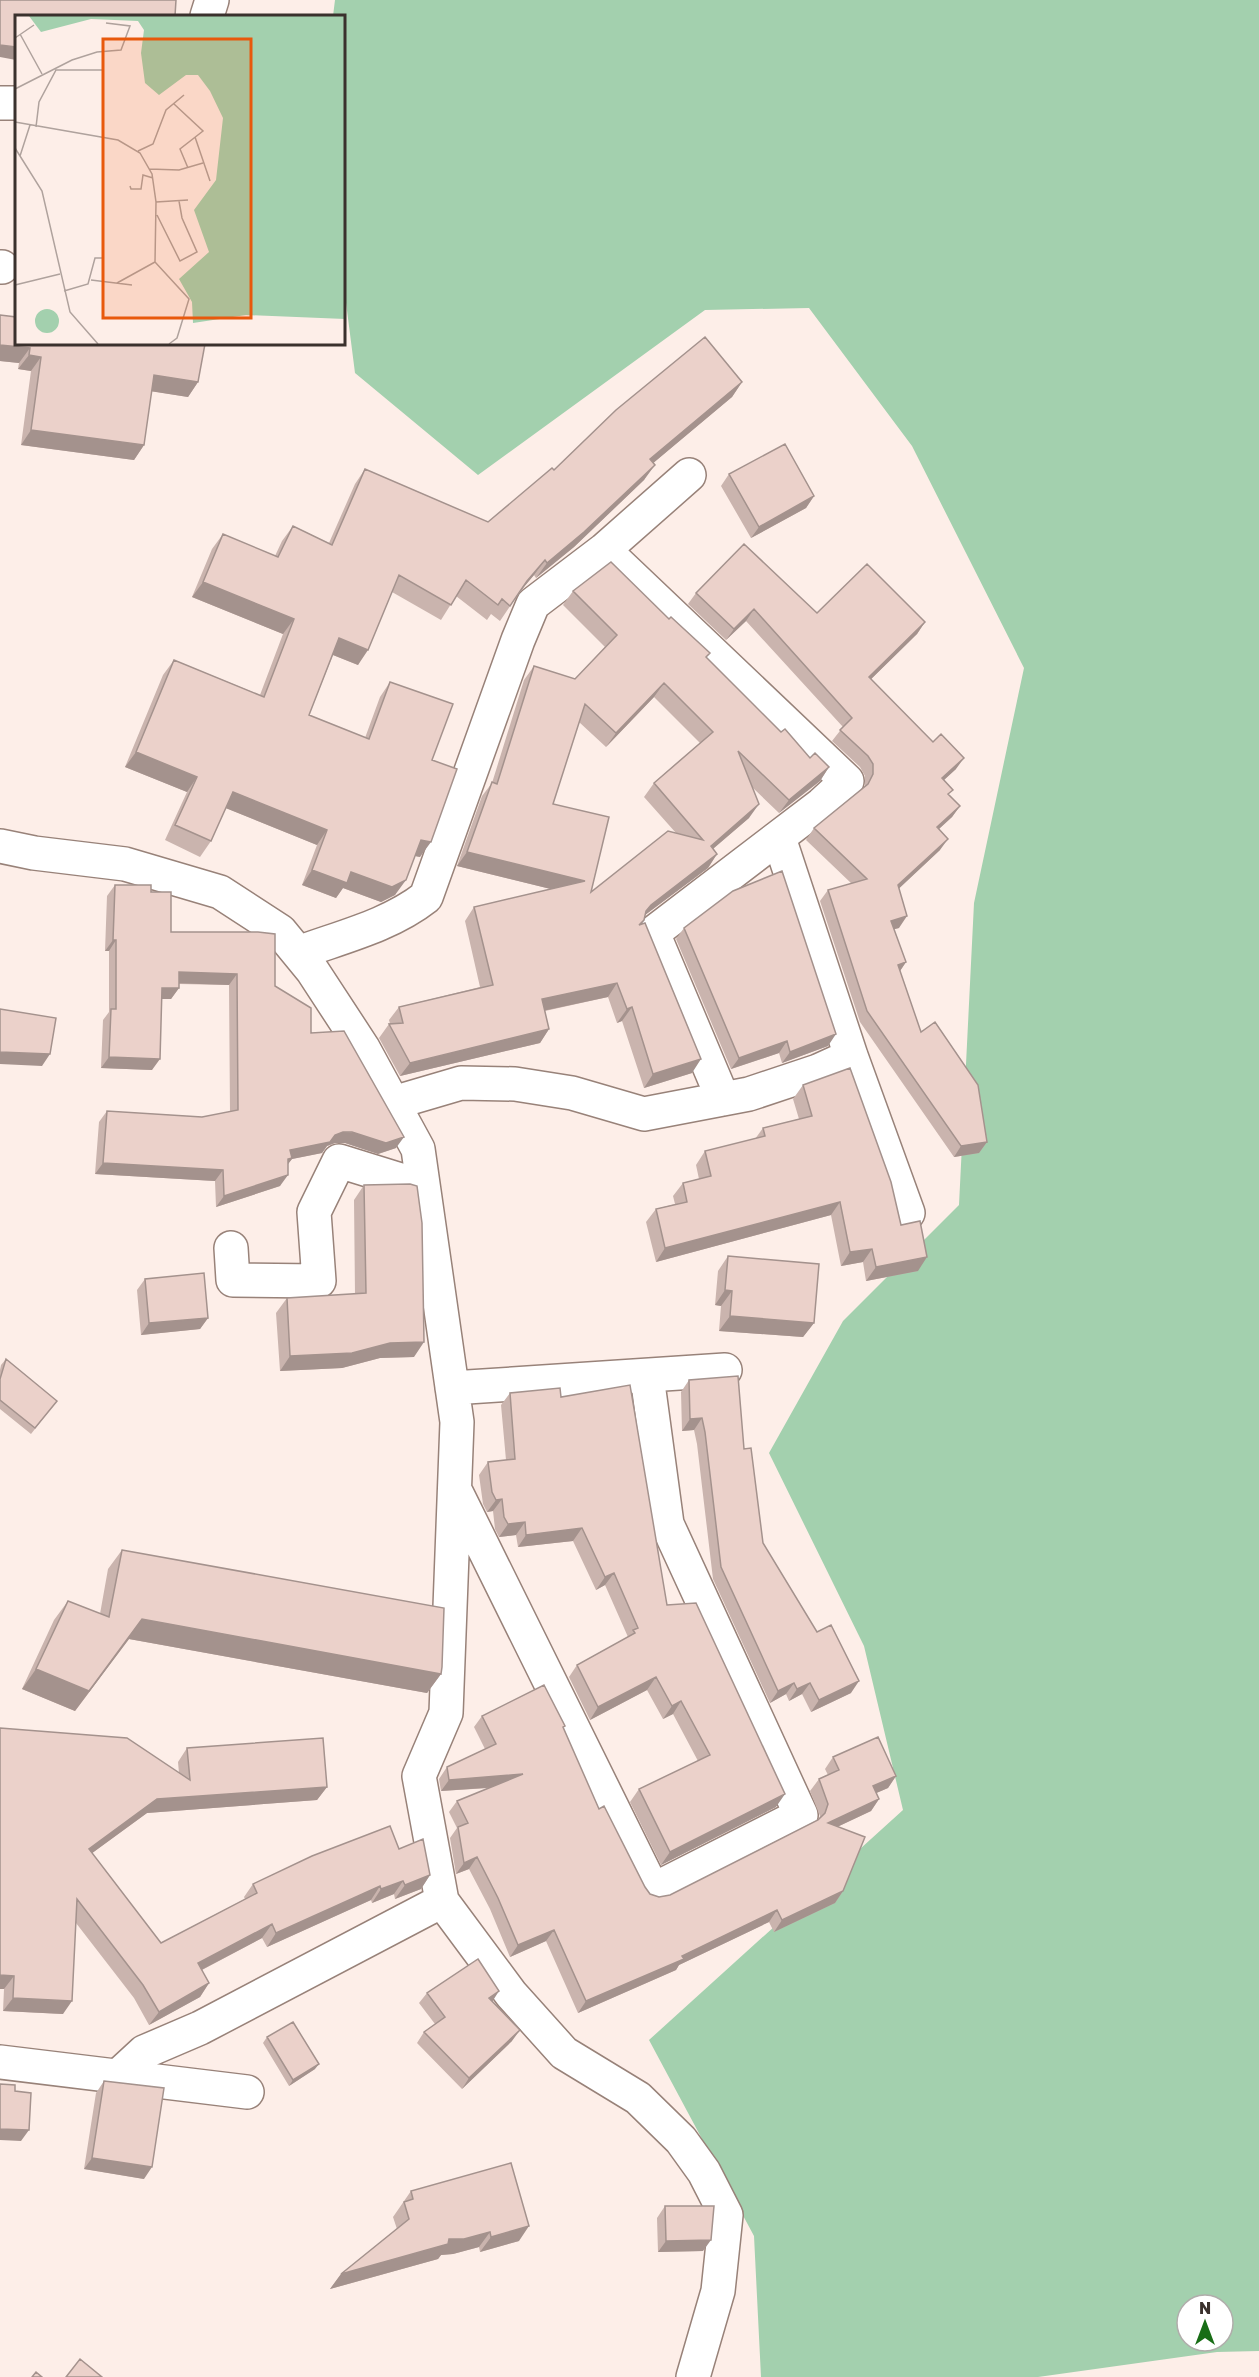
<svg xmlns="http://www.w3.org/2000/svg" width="1259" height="2377" font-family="'Golos Text',sans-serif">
	<rect width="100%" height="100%" fill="#fdeee8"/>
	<!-- forest -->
	<path fill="#a3d0ae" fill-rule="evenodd" d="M335,0h924v2351l-42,1 -179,25h-277l-7,-141 -105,-196 254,-230 -39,-164 -95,-193 74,-132 116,-116 15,-302 50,-235 -112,-222 -103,-138 -104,2 -227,165 -123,-102 -11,-86v-271h-11zM1187,2305h36v36h-36z"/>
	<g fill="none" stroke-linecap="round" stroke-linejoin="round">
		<defs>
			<path id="minor" d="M207,16l5,-16
				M0,103h16
				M0,267h2
				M604,550l243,231 -25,23 -169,129 70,166
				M779,838l72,218 57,157
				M0,846l34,7 91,11 95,28 60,39 32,39 51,78 55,101 39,273 -11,291 -27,63 23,125 69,93 53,59 74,45 43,42 23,32 22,43 -8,76 -25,86
				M298,953c43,-16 91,-27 128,-56l92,-257 15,-36 71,-54 85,-75
				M393,1103l68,-20 54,1 57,9 72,21 105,-20 69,-23 33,-15
				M231,1248l2,32 86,1 -5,-69 25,-51 84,26
				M452,1388l273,-18
				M457,1494l196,396 148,-75 -134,-291 -20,-148
				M0,2062l247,30
				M118,2076l26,-24 56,-24 242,-127"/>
		</defs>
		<!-- minor casing -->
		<use href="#minor" stroke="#988279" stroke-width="36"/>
		<!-- minor -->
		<use href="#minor" stroke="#fff" stroke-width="33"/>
	</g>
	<!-- wall -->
	<path fill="#cab4ae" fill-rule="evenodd" d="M0,315l198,67 -10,15 -37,-6 -7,54 -10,15 -113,-15 10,-74 -13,-2 1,-6 -19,-2z
		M742,382l-10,15 -79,66 -9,17 -70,67 -38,31 -2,-3 -15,18 -19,28 -9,-7 -4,6 -31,-24 -15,24 -49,-28 -34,73 -25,-10 -24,60 56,23 15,-41 10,-15 42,78 -12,97 -5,-1 -20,39 -14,7 -38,-14 -7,10 -34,-13 15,-40 -91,-37 -15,33 -11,16 -35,-17 22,-48 -62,-25 38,-92 11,-15 86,35 23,-61 -91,-37 20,-48 11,-15 52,22 7,-15 11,-15 36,17 26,-59 10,-15 123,53 66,-52z
		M729,474l85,22 -8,12 -55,30 -30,-52z
		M573,591l96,28 41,34 -4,4 75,75 29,26 19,9 -9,14 -41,32 -26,-25 -4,30 -36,31 4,5 -9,14 -63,47 -1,5 -2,4 50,149 -48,15 -22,-67 -5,2 -9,-26 -63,14 4,18 -9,14 -140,33 -21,-38 10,-14h1l-1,-4 10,-13 81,-20 -15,-66 9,-14 77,-18 -94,-23 25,-70 10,-13 32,-103 10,-14 41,13 30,-32 -42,-42zM654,697l46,46 -46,40 -10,14 32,36 -85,59 -38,-88 26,-82 27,25z
		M696,593l121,20 108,9 -8,12 -46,45 85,90 -12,11 5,15 11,11 -8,11 -13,12 1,21 -41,38v40l-5,1 12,33 -6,9 21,61 66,110 -8,11 -25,4 -94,-135 -40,-121 8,-11 24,-6 -46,-44 8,-12 51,-42v-10l-5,-9 -28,-26 11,-14 -97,-106 -20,19 -38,-36z
		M115,885l36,7 20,40 104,54 121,162 -18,6 -33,-11h-10l-8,3 -5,7 -30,6 -4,5 -8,22 -64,21 -1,-26 -120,-7 4,-52 8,-11 95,6 28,-5 -1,-127 -50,-1v4l-8,11h-10l-9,71 -51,-2 2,-48 6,-8v-61h-4l2,-55z
		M684,928l144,118 -46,17 -3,-10 -48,16 -55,-130z
		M803,1085l98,140 17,46 -52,10 -3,-19 -22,4 -10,-51 -175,47 -10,-40 10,-13 19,-5 -2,-8 10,-13 16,-4 -3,-14 9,-14 50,-12 8,-11 36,-9 -6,-20z
		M364,1185l50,172 -34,1 -38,10 -62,3 -4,-58 11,-15 68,-4 -1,-94z
		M728,1256l86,67 -11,14 -84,-6 2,-25 -6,-1 3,-34z
		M145,1279l63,39 -8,11 -59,6 -4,-45z
		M6,1359l51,42 -26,33 -31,-25v-39l1,-5z
		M689,1380l55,69 19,94 88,150 -40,19 -9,-18 -13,7 -3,-7 -16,9 -57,-124 -16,-135 -3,-14 -12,1 -1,-39z
		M510,1393l51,4 106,208 109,202 -115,58 -31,-63 9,-13 59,-28 -25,-47 -10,5 -16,-29 -57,30 -21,-43 8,-12 51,-28 -23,-52 -9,5 -23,-49 -55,6 -2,-12 -17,2 -4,-8 -2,-18 -6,1 -4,-8 -4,-29 9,-13 18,-2 -5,-55z
		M122,1550l319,124 -14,19 -298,-54 -54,72 -53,-22 32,-69 14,-19 32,13 8,-45z
		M482,1716l83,10 -2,2 36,81 46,78 5,7 9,3 11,-2 149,-76 1,-3 -10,-25 9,-12 9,-4 -3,-6 8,-12 63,19 -8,12 -12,5 3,6 -8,12 -34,16 6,64 -8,12 -61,29 -5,-10 -90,43 -3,5 -98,43 -32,-72 -36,16 -20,-48 -21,-40 -13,5 -6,-36 7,-10 -8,-16 8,-11 32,-13 -48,3 -2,-12 8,-12 38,-18 -11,-22z
		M0,1728l179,45 -1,-11 9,-14 140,39 -10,13 -170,13 -55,40 69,90 84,-44 -1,-2 9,-13 146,-35 31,26 -9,14 -26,10 -1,-5 -22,9 -1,-3 -104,47 -5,-9 -60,32 7,13 -9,14 -51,28 -15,-27 -58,-75 -13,91 -60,-3 1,-22z
		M427,1993l65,9 20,39 -50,48 -45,-46 7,-11 11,-8 -16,-21z
		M267,2037l48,32 -26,17 -26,-43z
		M104,2081l40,98 -60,-10 12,-76z
		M411,2191l108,50 -39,11 -1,-5 -26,7 -12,1 -3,4 -108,30 11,-15 56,-45 -4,-12z
		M665,2206l38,45 -45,1 -1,-34z"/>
	<!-- shaded-wall -->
	<path fill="#a4928d" d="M0,45l16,2v13l-16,-3z
		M0,345l30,3 -11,15 -19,-2z
		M29,355l12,2 -10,14 -13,-2z
		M154,375l44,7 -10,15 -45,-7z
		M742,382l-10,15 -93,78 11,-16z
		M31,430l113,15 -10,15 -113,-15z
		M655,465l-11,15 -70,67 -38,31 11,-15z
		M814,496l-8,12 -55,30 8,-11z
		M545,560l-11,15 -18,21 11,-15z
		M203,582l91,37 -11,15 -91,-37z
		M754,609l-8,12 -20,19 8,-11z
		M925,622l-8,12 -55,54 7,-11z
		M339,638l29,12 -10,15 -30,-12z
		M664,683l-10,14 -48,50 10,-14z
		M136,752l61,25 -10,15 -62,-25z
		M964,758l-8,11 -22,20 8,-11z
		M829,767l-9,14 -41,32 10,-13z
		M233,792l94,38 -10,15 -94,-38z
		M759,804l-10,14 -48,41 10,-13z
		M960,806l-8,11 -23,21 8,-11z
		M948,839l-8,11 -50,47 8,-12z
		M421,840l10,2 -11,15 -10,-2z
		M467,852l118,29 -10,14 -118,-29z
		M717,854l-9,14 -67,50 -5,7 15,-20z
		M312,870l39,2 55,8 -11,15 -14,7 -38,-14 -7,10 -34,-13z
		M907,916l-8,12 -16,4 8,-11z
		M113,940h3l-7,11h-4z
		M906,962l-8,12v-9z
		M179,972l58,2 -8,11 -58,-2z
		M617,983l-9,14 -75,16 9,-14z
		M162,988h17l-8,11h-17z
		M632,1007l-10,14 -5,2 10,-14z
		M549,1029l-9,14 -140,33 10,-13z
		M836,1034l-8,12 -46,17 8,-11z
		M787,1041l-8,12 -48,16 8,-11z
		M0,1052l50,2 -8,12 -42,-2z
		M109,1057l51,2 -8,11 -51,-2z
		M701,1059l-9,14 -48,15 9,-14z
		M343,1132l61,5 -8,11 -18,6 -33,-11h-10l-8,3 -5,7 -30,6 -8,10 6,-19 45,-15z
		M987,1142l-8,11 -25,4 7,-11z
		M103,1163l120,7 -8,11 -120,-7z
		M288,1175l-8,11 -64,21 8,-11z
		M840,1202l-9,13 -175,47 9,-14z
		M872,1249l-9,13 -22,4 9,-14z
		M927,1257l-9,14 -52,10 10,-14z
		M725,1290l7,1 -11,15 -6,-1z
		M730,1316l84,7 -11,14 -84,-6z
		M208,1318l-8,11 -59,6 8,-12z
		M424,1342l-10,15 -34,1 -38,10 -62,3 10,-15 100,-13z
		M702,1418l-8,12 -12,1 8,-12z
		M502,1499l-9,12 -6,1 9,-12z
		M525,1522l-9,13 -17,2 9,-13z
		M582,1528l-9,13 -55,6 8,-12z
		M614,1573l-9,12 -9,5 9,-13z
		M142,1619l299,55 -14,19 -298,-54 -54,72 -53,-22 14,-20z
		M656,1677l-9,13 -57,30 8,-13z
		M859,1681l-8,12 -40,19 8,-12z
		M794,1683l-8,11 -16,9 8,-12z
		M810,1683l-8,11 -13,7 8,-12z
		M681,1701l-8,13 -10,5 9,-13z
		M523,1774l-8,12 -74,5 8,-11z
		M896,1776l-8,12 -23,10 8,-12z
		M327,1787l-10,13 -170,13 -67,49 9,-13 68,-50z
		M785,1794l-9,13 -115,58 9,-13z
		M879,1799l-8,12 -51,24 8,-12z
		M477,1857l-8,12 -13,5 8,-11z
		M430,1875l-9,14 -26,10 10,-14z
		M403,1881l-9,13 -22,9 9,-14z
		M380,1886l-9,14 -104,47 9,-14z
		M843,1891l-8,12 -61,29 8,-12z
		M777,1910l-8,12 -90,43 -3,5 -98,43 8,-12 96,-45z
		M272,1924l-10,14 -74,39 10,-14z
		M554,1930l-8,11 -36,16 8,-12z
		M0,1975l14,1 -10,13h-4z
		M209,1983l-9,14 -51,28 10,-13z
		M499,1991l-7,11 -3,-4z
		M13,1998l59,3 -9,13 -60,-3z
		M520,2030l-8,11 -50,48 7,-11z
		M319,2064l-4,5 -26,17 4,-6z
		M0,2129l29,1 -8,11 -21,-1z
		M92,2158l60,9 -8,12 -60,-10z
		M529,2226l-10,15 -39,11 11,-15z
		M490,2232l-11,15 -26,7 -12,1 -3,4 -108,30 11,-15 108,-35z
		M711,2240l-8,11 -45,1 8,-11z"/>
	<!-- building -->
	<path fill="#ebd1ca" stroke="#a4928d" stroke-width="1.5" fill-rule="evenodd" d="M0,0h176l-1,16h-159v31l-16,-2z
		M0,315l16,2v27h189l-7,38 -44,-7 -10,70 -113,-15 10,-73 -12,-2 1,-7 -30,-3z
		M705,337l37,45 -92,77 5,6 -71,67 -37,31 -2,-3 -18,21 -17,25 -8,-7 -4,6 -32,-25 -15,25 -52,-30 -31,75 -29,-12 -30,77 60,24 21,-57 63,22 -21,56 25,9 -26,73 -10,-2 -15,40 -14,7 -41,-15 -4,11 -35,-13 15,-40 -94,-38 -22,49 -36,-16 22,-48 -61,-25 38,-92 90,37 30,-78 -91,-37 20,-48 55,23 15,-31 39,19 33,-76 123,53 64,-54 2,2 62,-60z
		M785,444l29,52 -55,31 -30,-53z
		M744,544l73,69 50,-49 58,58 -56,55 64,65 8,-8 23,24 -22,20 11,12 -5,4 12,12 -23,21 11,12 -50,46 9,31 -16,5 15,41 -8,3 23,67 14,-10 43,63 9,57 -26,4 -94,-135 -39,-121 39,-11 -53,-51 54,-44 5,-10v-10l-5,-8 -28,-26 12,-12 -98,-109 -20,20 -38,-36z
		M611,562l58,57 2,-2 39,36 -4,4 75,75 4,-3 25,29 5,-5 14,14 -40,33 -51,-49 21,53 -48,42 6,8 -66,51 -5,6 -2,9 -5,5 6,-2 56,136 -48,15 -21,-67 -5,2 -10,-26 -75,16 7,30 -139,34 -21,-39 14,-1 -4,-16 94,-22 -19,-78 111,-26 -118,-29 25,-70 5,2 37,-118 41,13 42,-44 -44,-44zM664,683l49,49 -59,51 49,57 -35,-9 -77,61 18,-75 -56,-13 32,-100 31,29z
		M782,871l54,163 -46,18 -3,-11 -48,17 -55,-130 49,-37z
		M115,885h36v7h20v40h87l17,2v52l36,22v25l33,-2 60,106 -18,6 -34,-11h-9l-8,3 -5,7 -40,8 2,8 -4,1v16l-64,21 -1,-26 -120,-7 4,-52 95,6 36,-7 -1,-136 -58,-2v16h-17l-2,71 -51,-2 2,-48h5v-69h-3z
		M0,1009l56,9 -6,36 -50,-2z
		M850,1068l41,114 10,43 19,-4 7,36 -51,10 -4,-18 -22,3 -10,-50 -175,46 -9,-39 31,-7 -4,-19 28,-7 -6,-25 60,-15 -2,-8 49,-12 -9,-31z
		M410,1184l7,2 5,37 2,119 -34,1 -38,10 -62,3 -3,-58 79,-5 -2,-108z
		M728,1256l91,8 -5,59 -84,-7 2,-25 -7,-1z
		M204,1273l4,45 -59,5 -4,-44z
		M6,1359l51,42 -22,27 -35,-28v-21z
		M738,1376l6,73 7,-1 12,95 54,89 14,-7 28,56 -40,19 -9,-17 -13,6 -3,-6 -16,8 -57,-124 -16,-135 -3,-14 -12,1 -1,-39z
		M630,1385l37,220 29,-2 89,191 -115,58 -31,-63 71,-34 -29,-54 -9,5 -16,-29 -58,30 -21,-42 58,-32 -2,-3 5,-2 -24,-55 -9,4 -23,-49 -56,7 -1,-13 -17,2 -4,-7 -2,-18 -6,1 -4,-8 -4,-30 27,-3 -5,-66 50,-5 1,9z
		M122,1550l322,58 -2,59 -1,7 -299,-55 -53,72 -53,-22 32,-68 41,16z
		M544,1685l21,41 -2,1 36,82 5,-3 41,81 5,7 9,3 11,-2 148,-75 7,-7 3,-9 -9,-25 20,-9 -6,-13 45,-20 18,39 -23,10 6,13 -51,24 37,14 -22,54 -61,29 -5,-10 -95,46 2,3 -98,42 -32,-71 -36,15 -20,-47 -21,-41 -13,6 -6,-36 10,-4 -11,-22 66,-27 -74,6 -2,-13 49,-23 -14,-28z
		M0,1728l127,10 63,42 -3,-32 136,-10 4,49 -170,12 -68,50 72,94 96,-50 -4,-9 59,-28 78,-30 9,23 24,-10 7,36 -25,10 -2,-4 -22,8 -1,-3 -104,47 -4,-9 -74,39 11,20 -50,29 -16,-27 -66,-86 -5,102 -59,-3 1,-22 -14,-1z
		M478,1959l21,32 -10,7 31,32 -51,48 -45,-46 21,-15 -18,-24z
		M293,2022l26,42 -26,16 -26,-43z
		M104,2081l60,7 -12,79 -60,-9z
		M0,2084l15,1v6l16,2 -2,37 -29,-1z
		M511,2163l18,63 -38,11 -1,-5 -26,7h-15l-1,5 -107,30 68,-55 -5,-17 9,-3 -2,-8z
		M665,2206h49l-3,34 -45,1z
		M80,2359l22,18h-36z
		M36,2372l6,5h-10z"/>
	<!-- overview -->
	<g transform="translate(15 15)">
		<rect width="330" height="330" fill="#fdeee8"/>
		<path d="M14,1h316v303l-99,-4 -53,8 -1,-21 -13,-23 30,-27 -15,-42 22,-30 7,-62 -13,-27 -12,-16h-12l-27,20 -14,-12 -4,-30 3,-23 -6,-9 -47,-2 -50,13zM20 306a12 12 0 1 1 24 0a12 12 0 1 1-24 0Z" fill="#a3d0ae"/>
		<path fill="none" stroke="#afa29d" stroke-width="1.5" d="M5,19l22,40M0,23l19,-13M0,74l57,-29 25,-8 24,-2 9,-24 -24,-3M159,89l29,27 -23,18 8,19M0,107l103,18 22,13 12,21 4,28 -1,60 34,37 -12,39 -8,6M21,112l3,-25 17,-32h47M180,122l15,44M0,133l27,43 28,121 28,32M123,136l15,-7 13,-34 18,-15M5,141l10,-31M134,154l30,1 24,-7M115,171l1,3h10l2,-14 10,3M141,187l32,-2M142,200l23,46 17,-9 -15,-34 -3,-17M76,265l41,5M102,268l38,-21M0,270l45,-11M49,276l24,-7 7,-26h7"/>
		<path fill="#e8590c" fill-opacity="0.15" stroke="#e8590c" stroke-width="3" d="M88,24h148v279h-148z"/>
		<rect width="330" height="330" fill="none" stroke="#3a312d" stroke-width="3"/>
	</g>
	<!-- north arrow -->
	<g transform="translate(1205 2323)"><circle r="28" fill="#ffffff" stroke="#b0adab" stroke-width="1.5"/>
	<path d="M0-4.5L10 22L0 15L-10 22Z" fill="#186d16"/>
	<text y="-9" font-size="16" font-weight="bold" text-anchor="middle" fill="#3a312d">N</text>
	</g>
</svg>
